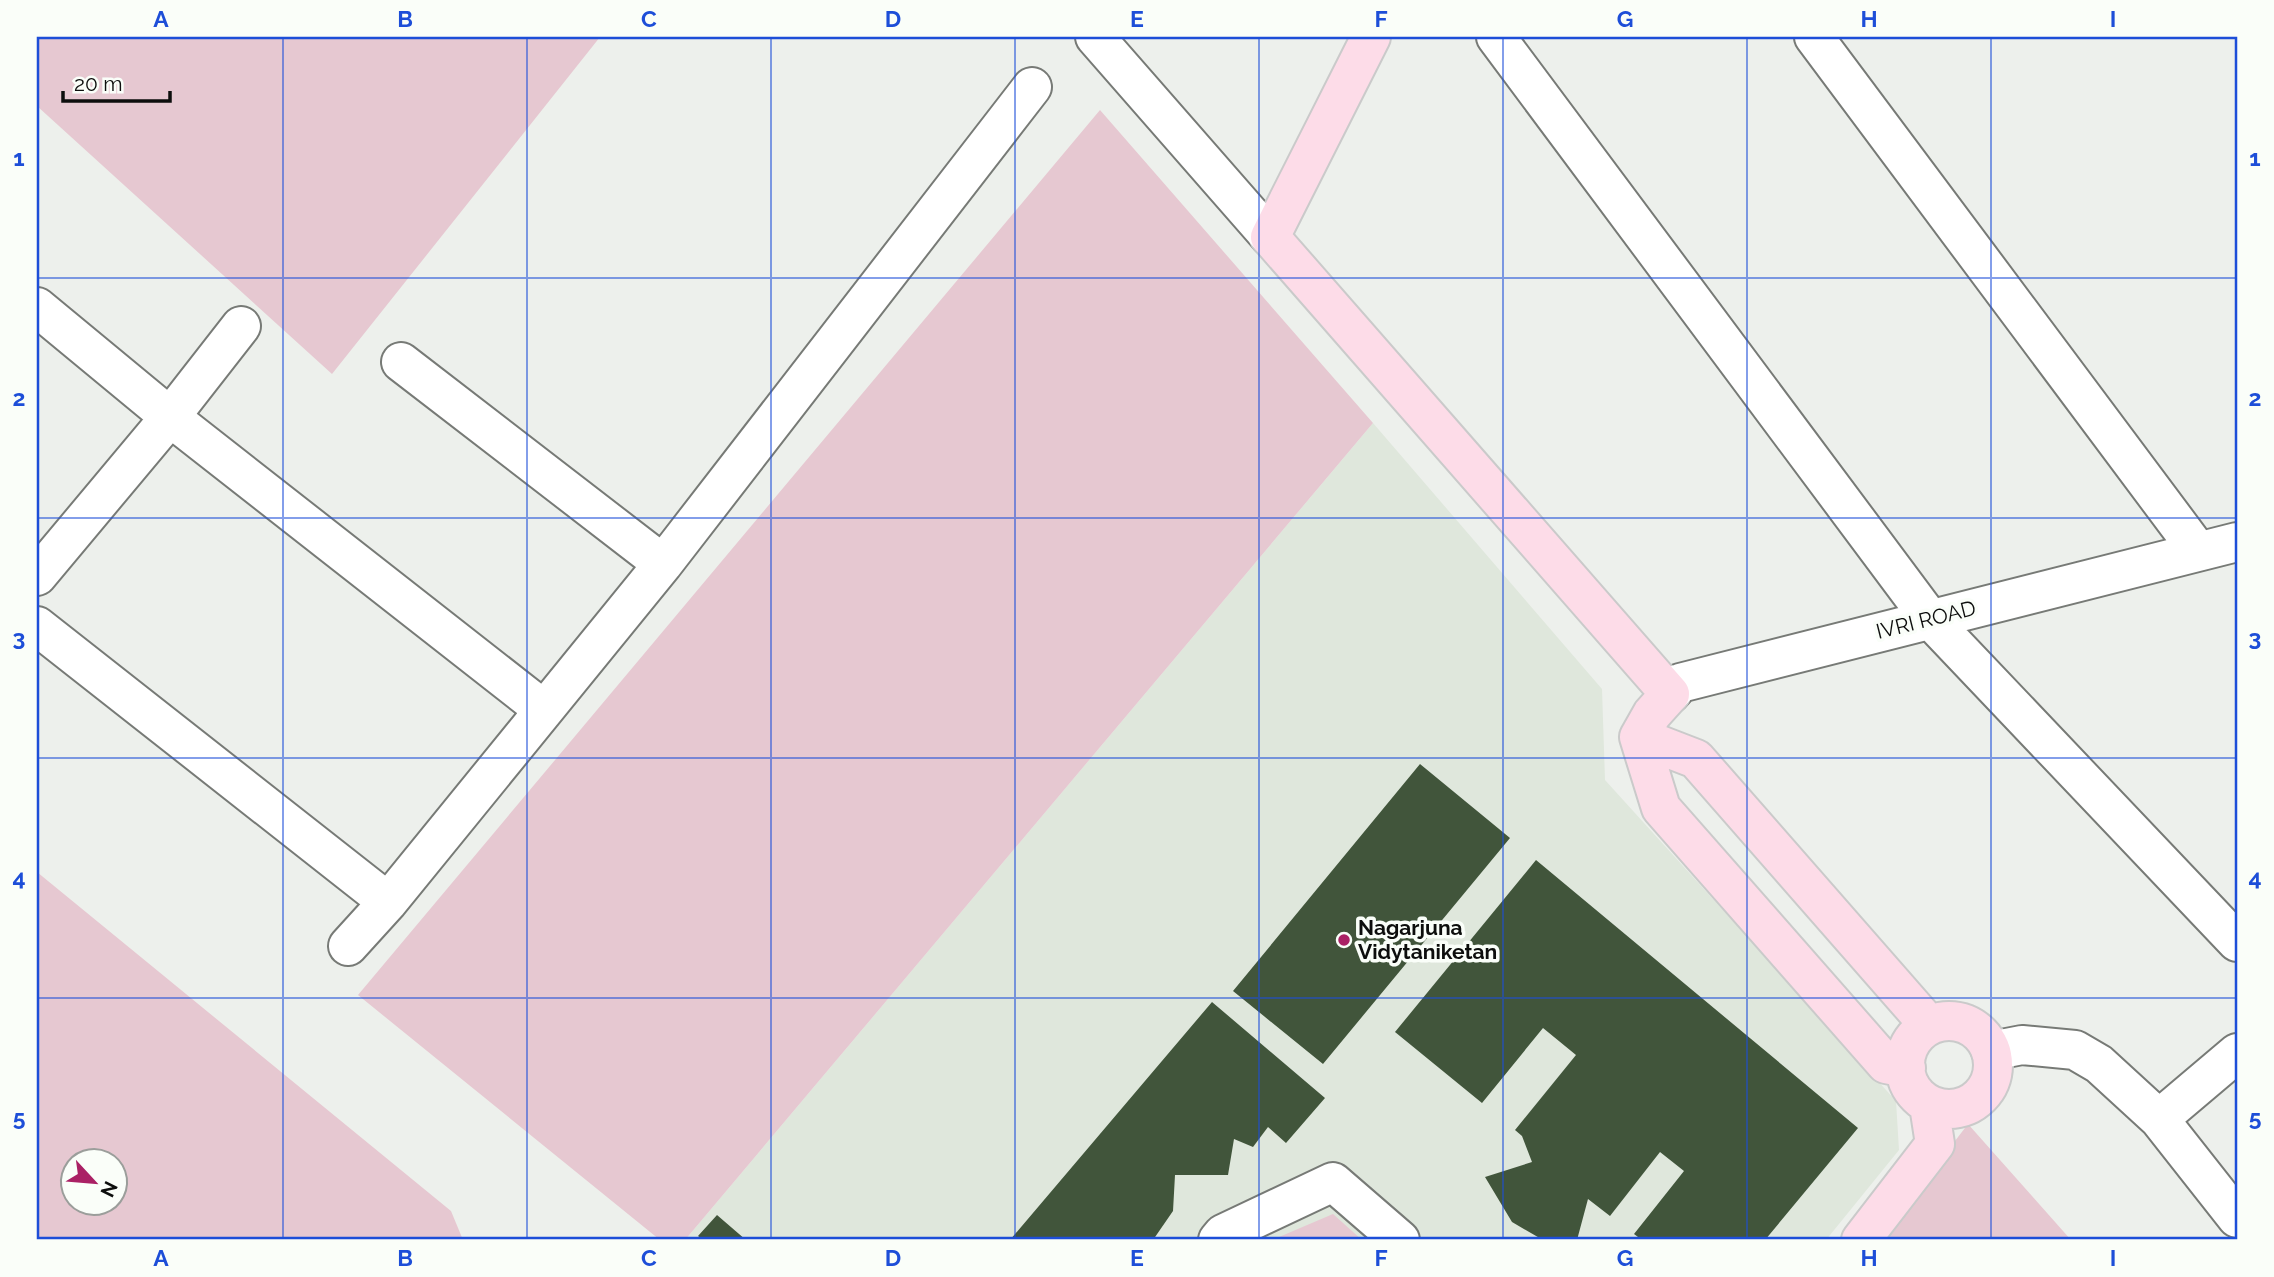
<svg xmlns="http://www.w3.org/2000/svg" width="2274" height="1277" font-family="Raleway,sans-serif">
	<rect width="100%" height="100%" fill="#edf0ec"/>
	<!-- built -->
	<path fill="#dfe7dc" d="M1373,423l229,266 3,91 291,321 3,49 -73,90h-1141z"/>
	<!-- green -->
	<path fill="#e6c8d1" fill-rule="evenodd" d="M37,37h563l-268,337 -295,-268z
		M1100,110l273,313 -688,817h-25l-302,-245z
		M37,872l414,339 12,29h-426zM74,1162h42v42h-42z
		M1968,1124l103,116h-192z
		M1333,1214l29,26h-90z"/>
	<!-- building -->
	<path fill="#41553b" d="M1420,764l90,74 -187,226 -90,-73z
		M1536,860l322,268 -93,112h-123l-8,-6 50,-63 -24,-19 -50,64 -22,-17 -11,41h-34l-31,-18 -27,-45 47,-15 -10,-26 -7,-6 61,-75 -33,-27 -61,75 -87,-71z
		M1212,1002l113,96 -39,45 -18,-16 -15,20 -19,-8 -6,36h-53l-2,36 -20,29h-143z
		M717,1215l29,25h-43l-5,-4z"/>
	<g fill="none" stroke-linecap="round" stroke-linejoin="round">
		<defs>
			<path id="minor" d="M1095,37l175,200
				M1496,37l434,582 307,323
				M1814,37l384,514
				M37,307l133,110 374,293
				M401,362l262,202
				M37,576l133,-159 71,-91
				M37,626l351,276
				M1670,694l10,-11 557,-141
				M348,946l40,-44 275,-338 369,-477
				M1991,1051l31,-6 53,5 24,14 60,55 78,99
				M2159,1119l78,-66
				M1218,1240l5,-6 110,-52 67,58"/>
			<path id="major" d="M1371,37l-101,200 400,457 -18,20 -13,23 22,71 225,256 20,4
				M1639,737l57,22 233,266
				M1905 1065a44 44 0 1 1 88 0a44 44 0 1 1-88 0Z
				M1861,1240l74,-96 -6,-39"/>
		</defs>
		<!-- minor casing -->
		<use href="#minor" stroke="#777a76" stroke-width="42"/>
		<!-- major casing -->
		<use href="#major" stroke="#cacaca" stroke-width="42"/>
		<!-- minor -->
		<use href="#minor" stroke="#fff" stroke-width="38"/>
		<!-- major -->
		<use href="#major" stroke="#fddce8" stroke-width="38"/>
	</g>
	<!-- grid -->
	<path fill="none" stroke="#1d4ed8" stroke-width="2" stroke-opacity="0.55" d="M283,37v1203M527,37v1203M771,37v1203M1015,37v1203M1259,37v1203M1503,37v1203M1747,37v1203M1991,37v1203M37,278h2200M37,518h2200M37,758h2200M37,998h2200"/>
	<!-- markers -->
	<circle fill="#aa2165" stroke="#fafef9" stroke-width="2.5" cx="1344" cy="940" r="7"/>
	<g text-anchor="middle" stroke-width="7" stroke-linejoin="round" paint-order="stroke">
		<!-- street labels -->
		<g font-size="21" fill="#0d0e0d" stroke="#fafef9">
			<text transform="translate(1926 620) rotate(-14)" y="7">IVRI ROAD</text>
		</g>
		<!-- poi labels -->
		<g font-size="21" font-weight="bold" fill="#0d0e0d" stroke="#fafef9" text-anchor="start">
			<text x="1358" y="935">Nagarjuna<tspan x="1358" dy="24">Vidytaniketan</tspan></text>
		</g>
	</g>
	<!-- border -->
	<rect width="2274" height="1277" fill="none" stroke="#fafef9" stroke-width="77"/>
	<!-- north arrow -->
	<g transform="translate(94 1182) rotate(116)"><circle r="33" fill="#fafef9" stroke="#9b9e9b" stroke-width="2"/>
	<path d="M0-5L12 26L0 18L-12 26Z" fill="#aa2165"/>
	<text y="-10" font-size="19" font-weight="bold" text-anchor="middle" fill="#0d0e0d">N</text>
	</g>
	<!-- scale -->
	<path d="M63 91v10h107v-10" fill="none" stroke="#0d0e0d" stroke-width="3.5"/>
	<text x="74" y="91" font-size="21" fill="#0d0e0d" stroke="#fafef9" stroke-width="5" paint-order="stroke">20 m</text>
	<rect x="38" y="38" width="2198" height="1200" fill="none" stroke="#1d4ed8" stroke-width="2.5"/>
	<g font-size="23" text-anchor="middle" font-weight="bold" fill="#1d4ed8">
		<text x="161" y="27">A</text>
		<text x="405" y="27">B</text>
		<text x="649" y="27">C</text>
		<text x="893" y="27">D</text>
		<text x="1137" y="27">E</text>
		<text x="1381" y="27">F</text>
		<text x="1625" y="27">G</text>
		<text x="1869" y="27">H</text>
		<text x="2113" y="27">I</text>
		<text x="19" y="166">1</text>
		<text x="2255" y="166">1</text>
		<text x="19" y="406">2</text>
		<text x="2255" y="406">2</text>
		<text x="19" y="646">3</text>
		<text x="2255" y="646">3</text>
		<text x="19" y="886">4</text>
		<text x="2255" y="886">4</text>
		<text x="19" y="1126">5</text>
		<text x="2255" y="1126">5</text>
		<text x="161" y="1266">A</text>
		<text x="405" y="1266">B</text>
		<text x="649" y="1266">C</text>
		<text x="893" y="1266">D</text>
		<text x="1137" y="1266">E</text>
		<text x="1381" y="1266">F</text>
		<text x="1625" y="1266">G</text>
		<text x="1869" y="1266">H</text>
		<text x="2113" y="1266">I</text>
	</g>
</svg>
